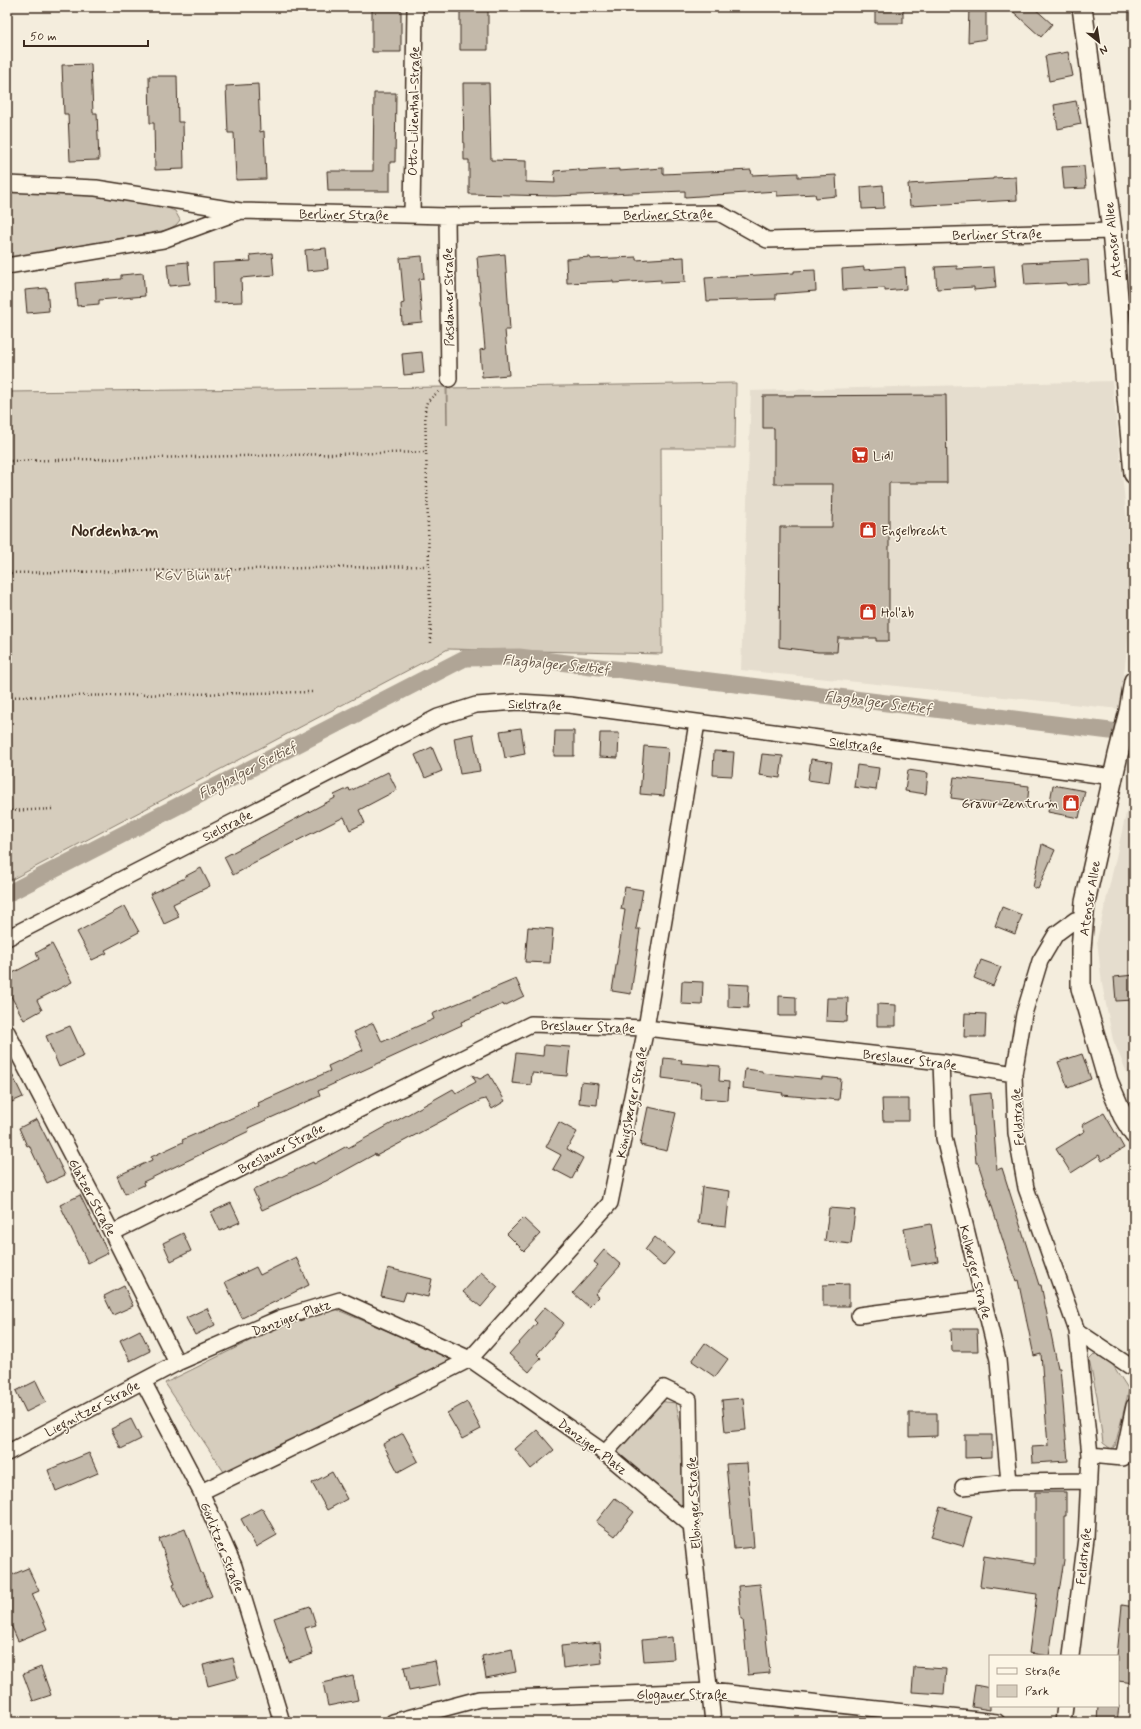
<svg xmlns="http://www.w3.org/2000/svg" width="1141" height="1729" font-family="Mynerve,sans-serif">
	<rect width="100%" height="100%" fill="#f4eddd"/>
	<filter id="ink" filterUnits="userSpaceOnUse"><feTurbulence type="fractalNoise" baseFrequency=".025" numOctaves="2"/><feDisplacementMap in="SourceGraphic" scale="8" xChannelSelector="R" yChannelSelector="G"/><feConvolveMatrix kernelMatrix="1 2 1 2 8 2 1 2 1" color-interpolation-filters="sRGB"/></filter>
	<g filter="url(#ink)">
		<!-- built -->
		<path fill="#e5ddce" d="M1112,381l22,205 -14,123 -379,-39 10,-279z
			M1134,779v310l-21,-49 -11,-56 -5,-44z"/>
		<!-- green -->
		<path fill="#d6cdbd" stroke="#887c6e" d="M31,192l75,5 56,9 13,5 5,9 -4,5 -9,5 -160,29v-66z
			M736,383l-1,65h-74l1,206 -214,-5 -441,233v-490l439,-5 1,38v-37z
			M333,1308l114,48 8,7 -231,109 -59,-89 145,-72z
			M1095,1354l12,2 22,34 -14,56 -4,3 -8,-6 -6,-47 -8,-36z
			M657,1401l19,2 5,23 6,89 -69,-55 1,-18z"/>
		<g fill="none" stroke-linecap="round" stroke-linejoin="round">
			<!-- canal -->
			<path stroke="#b0a596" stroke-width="17" d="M7,894l458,-236 54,-1 615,77"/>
		</g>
		<!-- building -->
		<path fill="#c3b9aa" stroke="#3b2a1e" d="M372,7h29v45h-29z
			M460,7h28v43h-28z
			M875,7h28v16h-28z
			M969,7h17v32l-18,3z
			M1008,7h25l19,17 -11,13z
			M1068,52l5,24 -24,5 -4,-25z
			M91,64l2,49h4l2,47 -29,1 -2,-47h-4l-2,-49z
			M149,76h28l1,46h5l1,47 -29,1 -1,-47h-4z
			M463,83h26l2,77 35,1v21l29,1 -1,-12 25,-2v2l40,-2v2l44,-3v6l88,-4 1,5 46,-2v4l38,-2 1,21 -21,2 -1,-4 -38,2v-5l-92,6v-6l-130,5 -86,-2v-34h-5z
			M258,84l2,48 4,-1 2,48 -30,1 -2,-47h-6l-2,-47z
			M374,93h22l-1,69h-5v29h-62l-1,-20h46z
			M1076,101l5,23 -23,5 -4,-24z
			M1084,166l2,22 -22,1 -2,-22z
			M1016,177l1,23 -107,6 -2,-22 85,-5v-1z
			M883,185l1,23 -22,1 -1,-22z
			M326,248l2,21 -21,2 -2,-21z
			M272,253l2,22 -33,3 1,24 -28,1 -1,-40 38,-2 -1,-6z
			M505,254l5,76h-5l4,45 -27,2 -2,-27 5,-1 -8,-92z
			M422,256l2,22 -5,1 3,43 -20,2 -1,-20 3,-1 -4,-45z
			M590,257l1,2 45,-2v3l48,-3 1,25 -24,1v-3l-48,3v-2l-46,2 -1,-24z
			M1088,260l1,23 -22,2 -1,-2 -41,2 -2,-22z
			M188,262l2,22 -21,2 -2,-22z
			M957,266v3l37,-2 2,21 -22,2v-3l-37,2 -2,-22z
			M864,267v3l41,-3 1,22 -21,2v-3l-42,2 -1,-21z
			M815,270l1,21 -40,3v5l-69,2 -2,-23 89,-5v-2z
			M143,273l2,23 -46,4v4l-22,2 -2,-23 46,-4v-4z
			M47,288l2,23 -22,2 -2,-23z
			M422,352l2,21 -20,2 -2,-21z
			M946,395l1,88h-58v158h-13v-3h-38l-1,14h-19l-39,-5 1,-120h52l1,-43h-59v-56h-11v-32z
			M521,728l4,26 -20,4 -5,-27z
			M555,731h19v25h-20z
			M600,733h19l-1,25 -19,-1z
			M473,734l7,37 -20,3 -6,-36z
			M644,746l24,2 -4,48 -24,-2z
			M432,747l10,24 -17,7 -10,-23z
			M714,751l20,1 -2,24 -19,-1z
			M762,754l21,2 -3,22 -21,-3z
			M811,759l21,3 -3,21 -21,-3z
			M857,765l22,3 -3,22 -22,-3z
			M908,770l20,3 -2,21 -21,-3z
			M388,772l9,18 -38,20 6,13 -15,7 -6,-13 -95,48 1,1 -17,9 -9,-18 111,-59 -1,-3 15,-7 1,3z
			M954,777l75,9 -2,22 -76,-10z
			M1053,785l32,6 -6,27 -31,-6z
			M1042,844l13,6 -17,39 -5,-2z
			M201,868l9,18 -37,18 6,13 -15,7 -14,-30 35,-16 -1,-1z
			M625,887l18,3 -7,39h4l-9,65 -19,-3 13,-81 -4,-1z
			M125,906l14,26 -34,18 2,3 -15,7 -15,-28z
			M1002,907l20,8 -7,19 -20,-8z
			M528,927l25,2 -3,34 -25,-1z
			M52,944l20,38 -35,18 5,10 -18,10 -17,-31v-13l32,-17 -3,-6z
			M981,960l20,7 -8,19 -19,-8z
			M1134,975v25l-18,1 -2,-24z
			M516,979l8,17 -20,10 -1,-2 -42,18 1,3 -144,66 2,5 -72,32 1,3 -106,51 1,3 -19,9 -8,-18 35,-16 -1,-3 32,-15 -1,-2 77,-34 -1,-3 72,-32 -2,-5 35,-16 -9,-18 19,-9 9,19 52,-23 -2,-5z
			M682,981l21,1 -1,23 -21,-1z
			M728,984l21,1 -1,23 -20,-1z
			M779,996l17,1v19h-17z
			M827,998h21l-1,24 -21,-1z
			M877,1004l19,1v21h-19z
			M965,1013l21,1 -1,23h-21z
			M70,1026l14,30 -25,11 -13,-31z
			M544,1045l26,2 -3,29 -35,-3 -1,12 -19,-2 4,-30 27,3z
			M1082,1054l9,25 -23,9 -10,-26z
			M664,1058l18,2 -1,3 39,3 -1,15 10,1 -1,18 -28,-2 1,-15 -39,-5z
			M7,1064l16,33 -16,7z
			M745,1069l17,2v2l60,6v-2l19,2 -2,21 -57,-5 1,-2 -40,-5z
			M489,1074l16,27 -13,8 -6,-10 -5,1 -105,56 -1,-2 -49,27 -64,29 -9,-20 60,-28 1,2 33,-18 1,2 105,-59 3,4 20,-11 -4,-7 8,4z
			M581,1082l18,2 -2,21 -18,-2z
			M991,1093l6,77 5,-2 37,117h2l17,83h2l8,93 -35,2 -1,-16 16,-1 -7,-92 -7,2 -16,-76 -2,1 -38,-118h-2l-6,-68z
			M882,1099h27v22h-26z
			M648,1107l28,6 -9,38 -27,-6z
			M1104,1113l20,35 -22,13 -3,-6 -28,18 -15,-24 29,-18 -3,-6z
			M37,1119l28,56 -18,8 -18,-38 -2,1 -8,-18z
			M559,1122l18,10 -10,17 16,9 -11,21 -19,-10 8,-14 -15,-8z
			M702,1187l28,4 -4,35 -28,-3z
			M80,1195l28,58 -20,10 -28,-58z
			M231,1203l9,19 -20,9 -9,-19z
			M829,1208l26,2 -4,34 -26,-3z
			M523,1218l17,16 -16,17 -17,-17z
			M931,1224l7,37 -27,5 -7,-37z
			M183,1233l8,18 -20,10 -8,-18z
			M655,1237l19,16 -11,13 -18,-16z
			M604,1250l17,15 -26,29 4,3 -10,10 -16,-14 25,-28 -4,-3z
			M296,1257l13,28 -67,33 -17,-36 31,-15 4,8z
			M388,1268l44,11 -4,18 -22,-5 -3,9 -22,-5z
			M481,1272l17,15 -17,20 -18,-15z
			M849,1284v22h-26v-21z
			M124,1286l9,20 -20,9 -9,-19z
			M545,1307l19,16 -27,31 4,4 -12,14 -20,-18 28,-31 -3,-3z
			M207,1308l8,17 -20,10 -9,-17z
			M951,1329h26l1,22h-26z
			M140,1330l10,21 -20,10 -10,-21z
			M705,1343l23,16 -13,18 -23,-16z
			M36,1381l10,21 -20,10 -10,-21z
			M743,1398l3,32 -21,2 -3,-32z
			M467,1402l14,27 -19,10 -15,-26z
			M909,1413h28v23l-28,1z
			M131,1419l10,20 -20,10 -10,-20z
			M537,1430l17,20 -23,19 -16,-20z
			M403,1433l15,28 -20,11 -15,-28z
			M965,1435h27v22l-27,1z
			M89,1453l9,20 -42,18 -8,-21z
			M747,1463l7,84 -20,2 -8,-85z
			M332,1472l15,27 -20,11 -15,-27z
			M1035,1492h31v24h-2v44l-15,96 -20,-3 8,-59 -57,-8 4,-30 51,8z
			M615,1498l19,14 -19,24 -19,-14z
			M940,1507l32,9 -9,30 -32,-9z
			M262,1508l15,27 -21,12 -15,-28z
			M185,1529l16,44h1l10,23 -29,13 -10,-24 2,-1 -16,-45z
			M28,1568l11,23 -7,3 15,35 -29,12 -11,-25v-39z
			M760,1584l10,89 -22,2 -5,-56h-2l-3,-33z
			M1122,1605l12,2v76l-16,-2v-25h-1z
			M310,1606l6,19 -11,3 8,26 -24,8 -15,-44z
			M672,1637l2,22 -30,2 -2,-21z
			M600,1642l2,21 -39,5 -2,-22z
			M512,1649l4,23 -30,6 -4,-22z
			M233,1658l5,20 -30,8 -5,-21z
			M435,1661l5,24 -31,6 -5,-24z
			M41,1667l10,28 -18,6 -10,-27z
			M914,1667l32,2 -2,25 -32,-2z
			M353,1676l5,24 -30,6 -5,-23z
			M975,1685l15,3v22l-18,-3z
			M1098,1706h21l-2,16h-20z"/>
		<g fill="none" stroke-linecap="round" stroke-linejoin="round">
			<defs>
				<path id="minor" d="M7,184l89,4 145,23 206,5 272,-3 48,27 345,-9
					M412,215l3,-208
					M447,216l2,163
					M7,266l156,-26 78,-29
					M7,938l431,-221 38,-12 42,-3 51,3 544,72
					M7,1032l105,201 65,130
					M941,1062l3,76 54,222 11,122
					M112,1233l419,-209 115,4 295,34 73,12
					M859,1315l124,-16
					M1077,1331l57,38
					M143,1381l58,111 33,74 48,156
					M7,1453l170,-90 103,-45 60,-18 130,59 135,94 86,72
					M605,1453l59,-65 25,12 2,125 22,197
					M1090,1455l33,3 11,-52
					M963,1487l46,-5 80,-1
					M201,1492l165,-80 104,-53 140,-156 36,-175 51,-305
					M1071,1656l15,-118 4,-83 -13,-124 -51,-143 -10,-55 -2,-59 10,-60 16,-53 16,-27 19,-14 8,-1
					M393,1722l86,-23 231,-8 287,31
					M1063,1722l2,-16"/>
				<path id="tertiary" d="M1082,7l30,224 22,243
					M1134,681l-5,30 -11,44 -33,147 -4,47v39l27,93 15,35 11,18"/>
			</defs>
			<!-- minor casing -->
			<use href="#minor" stroke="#3b2a1e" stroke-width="18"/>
			<!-- tertiary casing -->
			<use href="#tertiary" stroke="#3b2a1e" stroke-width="22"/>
			<!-- path -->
			<path stroke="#3b2a1e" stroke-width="2.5" stroke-dasharray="1 3" stroke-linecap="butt" d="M7,461l419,-9
				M7,573l422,-7
				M431,643l-6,-234 2,-7 13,-12
				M7,697l306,-5
				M7,811l46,-2"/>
			<!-- minor -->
			<use href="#minor" stroke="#fcf5e5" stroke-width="15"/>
			<!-- tertiary -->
			<use href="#tertiary" stroke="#fcf5e5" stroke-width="19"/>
		</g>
	</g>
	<!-- icons -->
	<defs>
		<symbol id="supermarket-square" viewBox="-11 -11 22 22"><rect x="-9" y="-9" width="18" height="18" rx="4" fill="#c8321e" stroke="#fcf5e5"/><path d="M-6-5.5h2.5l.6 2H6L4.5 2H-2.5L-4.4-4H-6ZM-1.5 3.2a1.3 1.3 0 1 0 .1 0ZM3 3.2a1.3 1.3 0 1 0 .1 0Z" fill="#fff"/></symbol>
		<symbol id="shop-square" viewBox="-11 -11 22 22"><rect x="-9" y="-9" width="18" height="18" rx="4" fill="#c8321e" stroke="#fcf5e5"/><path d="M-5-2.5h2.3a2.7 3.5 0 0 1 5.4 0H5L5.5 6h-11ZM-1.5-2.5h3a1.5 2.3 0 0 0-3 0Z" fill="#fff"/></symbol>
	</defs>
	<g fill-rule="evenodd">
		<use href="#supermarket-square" x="850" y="445" width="20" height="20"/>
		<use href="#shop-square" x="858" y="520" width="20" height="20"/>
		<use href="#shop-square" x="858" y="602" width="20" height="20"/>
		<use href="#shop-square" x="1061" y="793" width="20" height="20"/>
	</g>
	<g text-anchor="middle" stroke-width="3" stroke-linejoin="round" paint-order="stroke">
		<!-- street labels -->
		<g font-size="13" fill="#3b2a1e" stroke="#fcf5e5">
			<text transform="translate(413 111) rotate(-89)" y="5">Otto-Lilienthal-Straße</text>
			<text transform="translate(344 214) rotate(1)" y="5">Berliner Straße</text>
			<text transform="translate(668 214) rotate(-1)" y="5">Berliner Straße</text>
			<text transform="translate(997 234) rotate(-1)" y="5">Berliner Straße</text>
			<text transform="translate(1112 240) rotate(-96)" y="5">Atenser Allee</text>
			<text transform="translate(448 297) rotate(-91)" y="5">Potsdamer Straße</text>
			<text transform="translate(535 704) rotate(2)" y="5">Sielstraße</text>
			<text transform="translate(856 744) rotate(7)" y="5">Sielstraße</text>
			<text transform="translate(227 825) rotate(-27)" y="5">Sielstraße</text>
			<text transform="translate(1089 898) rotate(-81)" y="5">Atenser Allee</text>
			<text transform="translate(588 1026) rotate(2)" y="5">Breslauer Straße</text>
			<text transform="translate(910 1059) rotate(7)" y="5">Breslauer Straße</text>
			<text transform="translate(631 1102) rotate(-79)" y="5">Königsberger Straße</text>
			<text transform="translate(1017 1117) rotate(-94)" y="5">Feldstraße</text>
			<text transform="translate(281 1148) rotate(-27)" y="5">Breslauer Straße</text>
			<text transform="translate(93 1197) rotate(62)" y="5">Glatzer Straße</text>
			<text transform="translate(976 1272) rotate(76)" y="5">Kolberger Straße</text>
			<text transform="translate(291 1317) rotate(-20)" y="5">Danziger Platz</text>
			<text transform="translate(92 1408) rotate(-28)" y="5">Liegnitzer Straße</text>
			<text transform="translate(593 1446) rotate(37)" y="5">Danziger Platz</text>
			<text transform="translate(693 1503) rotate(-93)" y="5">Elbinger Straße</text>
			<text transform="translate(223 1547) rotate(68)" y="5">Görlitzer Straße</text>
			<text transform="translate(1083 1556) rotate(-84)" y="5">Feldstraße</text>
			<text x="682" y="1699">Glogauer Straße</text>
		</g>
		<!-- poi labels -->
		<g font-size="13" fill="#3b2a1e" stroke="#fcf5e5" text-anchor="start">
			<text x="873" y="460">Lidl</text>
			<text x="881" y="535">Engelbrecht</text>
			<text x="881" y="617">Hol'ab</text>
			<text x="1058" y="808" text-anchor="end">Gravur Zentrum</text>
		</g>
		<!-- park labels -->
		<g font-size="13" fill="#625346" stroke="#fcf5e5">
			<text x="193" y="580">KGV Blüh auf</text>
		</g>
		<!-- water labels -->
		<g font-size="14" font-style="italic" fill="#645548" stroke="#fcf5e5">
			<text transform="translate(556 664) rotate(5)" y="5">Flagbalger Sieltief</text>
			<text transform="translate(878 702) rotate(7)" y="5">Flagbalger Sieltief</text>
			<text transform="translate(247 770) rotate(-27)" y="5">Flagbalger Sieltief</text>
		</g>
		<!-- district labels -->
		<g font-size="17" font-weight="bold" fill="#3b2a1e" stroke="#fcf5e5">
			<text x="115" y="536">Nordenham</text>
		</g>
	</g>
	<!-- margin -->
	<rect width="1141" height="1729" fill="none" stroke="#fcf5e5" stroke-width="24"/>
	<rect x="12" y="12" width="1117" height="1705" fill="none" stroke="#3b2a1e" stroke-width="1.5" filter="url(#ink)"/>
	<!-- legend -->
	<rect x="989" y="1655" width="130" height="52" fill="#fcf5e5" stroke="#afa495"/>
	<rect x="997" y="1668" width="20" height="6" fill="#fcf5e5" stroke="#afa495"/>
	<text x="1025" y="1675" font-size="12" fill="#3b2a1e">Straße</text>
	<rect x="997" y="1685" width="20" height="12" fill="#d6cdbd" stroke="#afa495"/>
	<text x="1025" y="1695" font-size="12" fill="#3b2a1e">Park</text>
	<!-- north arrow -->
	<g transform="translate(1099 42) rotate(150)" stroke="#fcf5e5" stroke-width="3" paint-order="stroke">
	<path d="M0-3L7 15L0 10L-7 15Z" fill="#3b2a1e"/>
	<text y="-6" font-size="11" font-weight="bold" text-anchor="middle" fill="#3b2a1e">N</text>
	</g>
	<!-- scale -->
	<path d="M24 40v6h124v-6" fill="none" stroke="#3b2a1e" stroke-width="2"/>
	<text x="30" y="40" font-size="12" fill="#3b2a1e" stroke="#fcf5e5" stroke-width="3" paint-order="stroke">50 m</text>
</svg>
